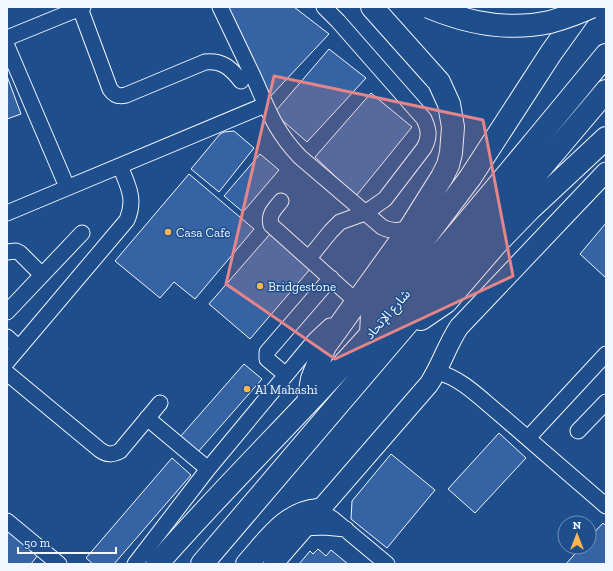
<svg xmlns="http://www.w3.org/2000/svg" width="613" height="571" font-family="'Zilla Slab','Noto Sans Arabic',serif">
	<rect width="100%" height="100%" fill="#1f4e8c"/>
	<!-- building -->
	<path fill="#3563a3" stroke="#f2f6ff" d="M228,7h66l35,27 -61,65z
		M329,49l37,29 -59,64 -33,-29z
		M7,76l14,38 -14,5z
		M371,93l41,34 -56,69 -41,-39z
		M234,131l20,17 -35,44 -28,-23 29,-35 4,-2z
		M260,154l19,16 -36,42 -19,-16z
		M189,174l65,55 -59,70 -21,-17 -14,16 -45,-37z
		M606,223v55l-26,-24z
		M270,234l41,34 -61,71 -41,-35z
		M244,364l18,15 -64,73 -18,-15z
		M499,433l27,25 -51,55 -27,-24z
		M391,454l44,36 -48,58 -36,-29 1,-18z
		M172,458l19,17 -77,89h-21l-7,-6z
		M603,523l3,3v38h-40l15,-17h8v-9z
		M9,531l29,24 -7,9h-24v-31z
		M318,549l8,7 5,-6 17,14h-49l11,-13 3,3z"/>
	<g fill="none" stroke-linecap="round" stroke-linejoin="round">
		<defs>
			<path id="minor" d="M220,7c11,23 22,46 33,69 15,33 21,54 47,81l82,70c10,5 17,4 28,1
				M80,8l30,81c4,6 9,8 16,6l79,-33c17,-2 26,6 36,19
				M7,38l76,-31
				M7,46l60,141
				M281,201c-6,8 -13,13 -10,24l86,77
				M7,213l258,-108
				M7,252l9,-1 4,2 22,22
				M309,258l22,-27 9,-9 25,-9 20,-14 39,-51c6,-11 5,-18 0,-29l-86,-98 -14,-14
				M7,312l75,-79
				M7,337l12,11
				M7,362l120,-142c9,-21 1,-34 -7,-54
				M437,372c25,6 45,28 65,44 35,30 69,60 104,90
				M7,373l93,77c7,5 12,5 20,1l40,-48
				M286,375l-19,-16v-7l64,-74
				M147,418l61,51
				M578,431l28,-29
				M528,438l78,-84
				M318,510l15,9 54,45
				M7,521l52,43
				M303,528l21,-1 22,2
				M135,564l73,-95 107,-129 15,-14"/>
			<path id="major" d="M273,564l156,-180c12,-18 18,-39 30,-57l147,-155"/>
			<path id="highway" d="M421,319l25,-17 50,-58 34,-35 76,-71
				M371,333l1,-18 7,-16 91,-121 81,-125 33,-46
				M308,402l4,-23 13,-33 85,-118 32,-51 6,-12 3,-12 2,-26 -4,-23 -10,-22 -67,-75
				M157,564c69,-79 145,-152 214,-230 80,-91 158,-185 235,-279
				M202,564l202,-237 131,-152 71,-84
				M247,564c21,-23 38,-51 71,-54"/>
		</defs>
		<!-- minor casing -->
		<use href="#minor" stroke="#f2f6ff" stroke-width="17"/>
		<!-- major casing -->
		<use href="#major" stroke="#f2f6ff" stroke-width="21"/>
		<!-- highway casing -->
		<use href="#highway" stroke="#f2f6ff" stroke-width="24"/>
		<!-- minor -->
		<use href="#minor" stroke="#1f4e8c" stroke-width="15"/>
		<!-- major -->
		<use href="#major" stroke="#1f4e8c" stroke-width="19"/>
		<!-- highway -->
		<use href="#highway" stroke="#1f4e8c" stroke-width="22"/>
		<defs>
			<path id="highway-bridge" d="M429,7c38,16 80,24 121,15 14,-4 28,-9 41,-15"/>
		</defs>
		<!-- highway-bridge casing -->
		<use href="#highway-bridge" stroke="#f2f6ff" stroke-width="24" stroke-linecap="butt"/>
		<!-- highway-bridge -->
		<use href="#highway-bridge" stroke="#1f4e8c" stroke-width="22"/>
	</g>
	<!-- marked area -->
	<path fill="#e38589" fill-opacity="0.2" stroke="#e38589" stroke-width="3" stroke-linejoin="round" d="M274,76l209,44 30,156 -178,83 -109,-75z"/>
	<!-- markers -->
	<g fill="#ffb74d" stroke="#1f4e8c" stroke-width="1.5">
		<circle cx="168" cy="232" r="4"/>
		<circle cx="260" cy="286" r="4"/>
		<circle cx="247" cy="389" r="4"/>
	</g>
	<g text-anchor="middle" stroke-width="3" stroke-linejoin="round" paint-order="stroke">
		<!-- poi labels -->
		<g font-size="13" fill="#f2f6ff" stroke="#1f4e8c" text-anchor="start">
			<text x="176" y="237">Casa Cafe</text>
			<text x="268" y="291">Bridgestone</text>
			<text x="255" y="394">Al Mahashi</text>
		</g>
		<!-- street labels -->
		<g font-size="13" fill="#f2f6ff" stroke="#1f4e8c">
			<text transform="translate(387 314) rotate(-49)" y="5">شارع الإتحاد</text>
		</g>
	</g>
	<!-- border -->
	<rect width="613" height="571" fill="none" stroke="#f2f6ff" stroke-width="16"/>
	<!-- north arrow -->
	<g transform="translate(577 535)"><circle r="19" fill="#1f4e8c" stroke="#7391ba"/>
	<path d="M0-3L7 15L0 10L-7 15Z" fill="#ffb74d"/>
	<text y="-6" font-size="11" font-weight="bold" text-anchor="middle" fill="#f2f6ff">N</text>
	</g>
	<!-- scale -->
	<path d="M18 547v6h98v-6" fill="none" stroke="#f2f6ff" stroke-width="2"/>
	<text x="24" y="547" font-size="12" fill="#f2f6ff" stroke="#1f4e8c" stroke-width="3" paint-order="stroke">50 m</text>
</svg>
